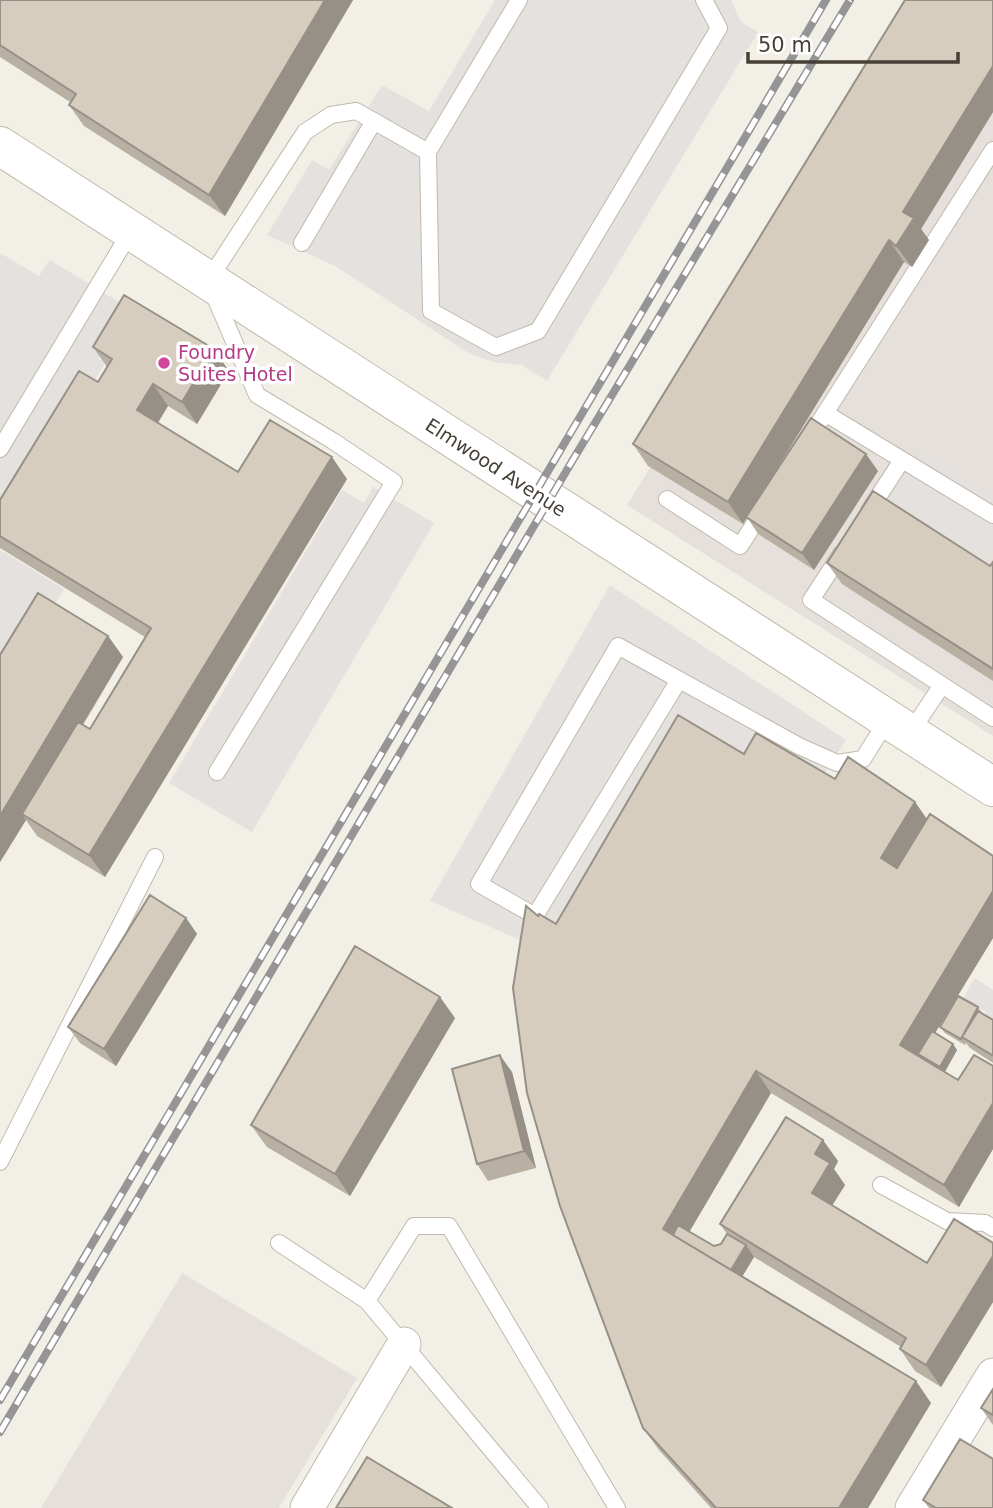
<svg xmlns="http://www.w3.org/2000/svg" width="993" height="1508" font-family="'DejaVu Sans',sans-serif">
	<rect width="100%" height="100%" fill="#f2efe6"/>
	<!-- industrial -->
	<path fill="#e5e0db" d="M940,0h53v736l-366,-231z
		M182,1273l175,105 -78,130h-238z"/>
	<!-- parking -->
	<path fill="#e4e1de" d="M495,0h236l10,22 17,10 -211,349 -25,-16 -28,-3 -24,-8 -133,-87 -70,-32 45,-75 17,10 53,-85 47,26z
		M0,253l39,23 11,-16 74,45 -14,36 -11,18 6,4 -105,180z
		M919,451l74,45v50l-11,17 -95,-62z
		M373,487l61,36 -182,309 -83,-49 173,-293 22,13z
		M0,550l64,39 -52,86 -12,-8z
		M610,585l236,155 -25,39 -262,150 -36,12 -93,-40z
		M975,978l18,12v30l-8,-5 1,-3 -23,-14z"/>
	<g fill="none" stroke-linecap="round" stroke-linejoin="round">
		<defs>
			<path id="service" d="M428,152l3,159 65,36 42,-16 181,-303 -15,-28
				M302,243l72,-122
				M825,413l168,102
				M808,440l185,-290
				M0,449l131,-218
				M667,499l73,47 24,-37
				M869,511l33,-51
				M841,554l-30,46 131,85 -32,48
				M679,680l-144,236 -56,-32 139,-238 181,100 38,17 26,-4 25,-40
				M942,685l51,33
				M217,772l177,-290 -61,-41 -76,-46 -49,-114 97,-149 26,-17 25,-4 72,41 91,-152
				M0,1162l155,-305
				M881,1185l66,36 38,2 8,5
				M279,1243l88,58
				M540,1508l-173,-207 47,-75h35l168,282"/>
			<path id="minor" d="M307,1508l97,-164
				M912,1508l81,-133"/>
			<path id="tertiary" d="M0,146l993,641"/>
		</defs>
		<!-- service casing -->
		<use href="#service" stroke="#c1b9ac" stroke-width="18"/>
		<!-- minor casing -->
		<use href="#minor" stroke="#c1b9ac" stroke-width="35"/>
		<!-- tertiary casing -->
		<use href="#tertiary" stroke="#c1b9ac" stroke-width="40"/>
		<!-- service -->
		<use href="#service" stroke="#fff" stroke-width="16"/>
		<!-- minor -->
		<use href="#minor" stroke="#fff" stroke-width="33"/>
		<!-- tertiary -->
		<use href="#tertiary" stroke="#fff" stroke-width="38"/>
		<defs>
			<path id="rail" d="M0,1400l826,-1400
				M0,1432l574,-974 276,-458"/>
		</defs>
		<!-- rail casing -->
		<use href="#rail" stroke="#959595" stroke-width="8"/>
		<!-- rail -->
		<use href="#rail" stroke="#fff" stroke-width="5" stroke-dasharray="16" stroke-linecap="butt"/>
	</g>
	<!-- wall -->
	<path fill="#b9b0a4" d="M0,0h353l-128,216 -141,-90 -15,-21 1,-3 -70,-45z
		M993,0v112l-72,117 8,11 -17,27 -8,-5 -145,235 119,-26 -64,99 -56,-36 -11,-17 -4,7 -95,-58 -15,-22z
		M93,347l136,24 -32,53 -29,-18 -10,17 80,49 109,7 -242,398 -68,-41 -11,-16 -26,42v-207l108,-19 15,21 -40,68 7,4 55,-92 -145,-89v-48l98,-118 9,-15z
		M993,562v119l-151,-97 -15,-21 163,3z
		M744,754l171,48 12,17 66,37v82l-58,95 22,17 -12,22 13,8 35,-14v83l-34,58 -188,-114 -82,139 25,14 7,-2 6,-10 -7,-10 118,-63 -4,8 11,16 -13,20 95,58 66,-20v59l-52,85 -26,-16 -15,-22 1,-2 -147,-90 -12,20 189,126 -63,105h-157l-52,-58 -16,-22 -105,-512 18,8z
		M186,918l11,16 -81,132 -36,-23 -12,-16z
		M978,1007l4,6 11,7v43l-23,-15 -4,-5 -1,2 -20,-12 -5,-6z
		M455,1018l-105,178 -83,-49 -16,-22z
		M512,1072l24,96 -48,13 -11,-17z
		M993,1389v36l-12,-17z
		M923,1500l70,8h-64z"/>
	<!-- shaded-wall -->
	<path fill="#969086" d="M325,0h28l-128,216 -16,-21z
		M993,66v46l-72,117 8,11 -17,27 -16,-21 7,-34z
		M889,240l15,22 -161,262 -15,-22z
		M214,349l15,22 -32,53 -15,-22z
		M153,384l15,22 -16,26 -15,-22z
		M866,454l12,17 -64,99 -12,-17z
		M332,457l15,22 -242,398 -16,-22z
		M108,636l15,21 -96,160 -5,-3 4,6 -26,42v-46z
		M915,802l15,22 -34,56 -15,-22z
		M993,891v47l-72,118 -3,-2 2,3 -20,-12z
		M186,918l11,16 -81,132 -12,-17z
		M440,997l15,21 -105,178 -15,-22z
		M953,1044l4,6 -13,23 -4,-6z
		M500,1055l12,17 24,96 -12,-17z
		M756,1071l15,22 -90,153 -18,-17z
		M993,1102v47l-34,58 -15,-22z
		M823,1140l15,21 -4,8 11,16 -18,29 -15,-21 3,-39z
		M746,1245l8,12 -17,28 -8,-11z
		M993,1256v46l-52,85 -15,-22z
		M916,1381l15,22 -63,105h-29z"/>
	<!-- building -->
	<path fill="#d7cdbf" stroke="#969086" stroke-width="2" d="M0,0h325l-116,195 -140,-90 7,-11 -76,-49z
		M905,0h88v66l-90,146 11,6 -18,28 -7,-6 -161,262 -95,-58z
		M124,295l90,54 -32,53 -29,-18 -16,26 101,62 32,-52 62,37 -243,398 -67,-41 56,-92 12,7 61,-101 -151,-92v-36l79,-129 19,11 14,-23 -19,-12z
		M811,418l55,36 -64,99 -56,-36z
		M873,491l117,75 3,-4v107l-166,-106z
		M38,593l70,43 -108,180v-161z
		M678,715l66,39 12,-21 79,46 13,-22 67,45 -34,56 16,10 33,-54 63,42v35l-93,154 58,35 16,-25 19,11v37l-49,82 -188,-114 -93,158 253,152 -77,127h-123l-73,-80 -83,-222 -33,-113 -14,-105 13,-82 12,10 1,-2 17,10z
		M150,895l36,23 -82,131 -36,-22z
		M355,946l85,51 -105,177 -84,-49z
		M958,996l20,11 -17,32 -21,-12z
		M978,1011l15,9v33l-1,2 -30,-18z
		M932,1031l21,13 -13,23 -22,-13z
		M500,1055l24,96 -47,13 -25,-95z
		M786,1117l37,23 -8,14 15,9 -18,30 115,70 27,-44 39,24v13l-67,109 -26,-16 6,-11 -186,-114z
		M678,1225l36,21 7,-2 6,-10 19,11 -15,25 -58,-35z
		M993,1389v26l-12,-7z
		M960,1439l33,20v49h-57l-13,-8z
		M367,1457l85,51h-116z"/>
	<!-- markers -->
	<circle fill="#d1479c" stroke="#fff" stroke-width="2.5" cx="164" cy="363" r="7"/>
	<g text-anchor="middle" stroke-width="7" stroke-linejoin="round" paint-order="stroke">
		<!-- hotel labels -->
		<g font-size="19" fill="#b23c85" stroke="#fff" text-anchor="start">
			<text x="178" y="359">Foundry<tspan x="178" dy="22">Suites Hotel</tspan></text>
		</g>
		<!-- street labels -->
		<g font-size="19" fill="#453f36" stroke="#fff">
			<text transform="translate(496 467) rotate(33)" y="7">Elmwood Avenue</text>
		</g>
	</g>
	<!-- scale -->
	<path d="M748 52v10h210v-10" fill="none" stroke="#453f36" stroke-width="3.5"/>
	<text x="758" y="52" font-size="21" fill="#453f36" stroke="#ffffff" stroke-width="5" paint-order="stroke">50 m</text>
</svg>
